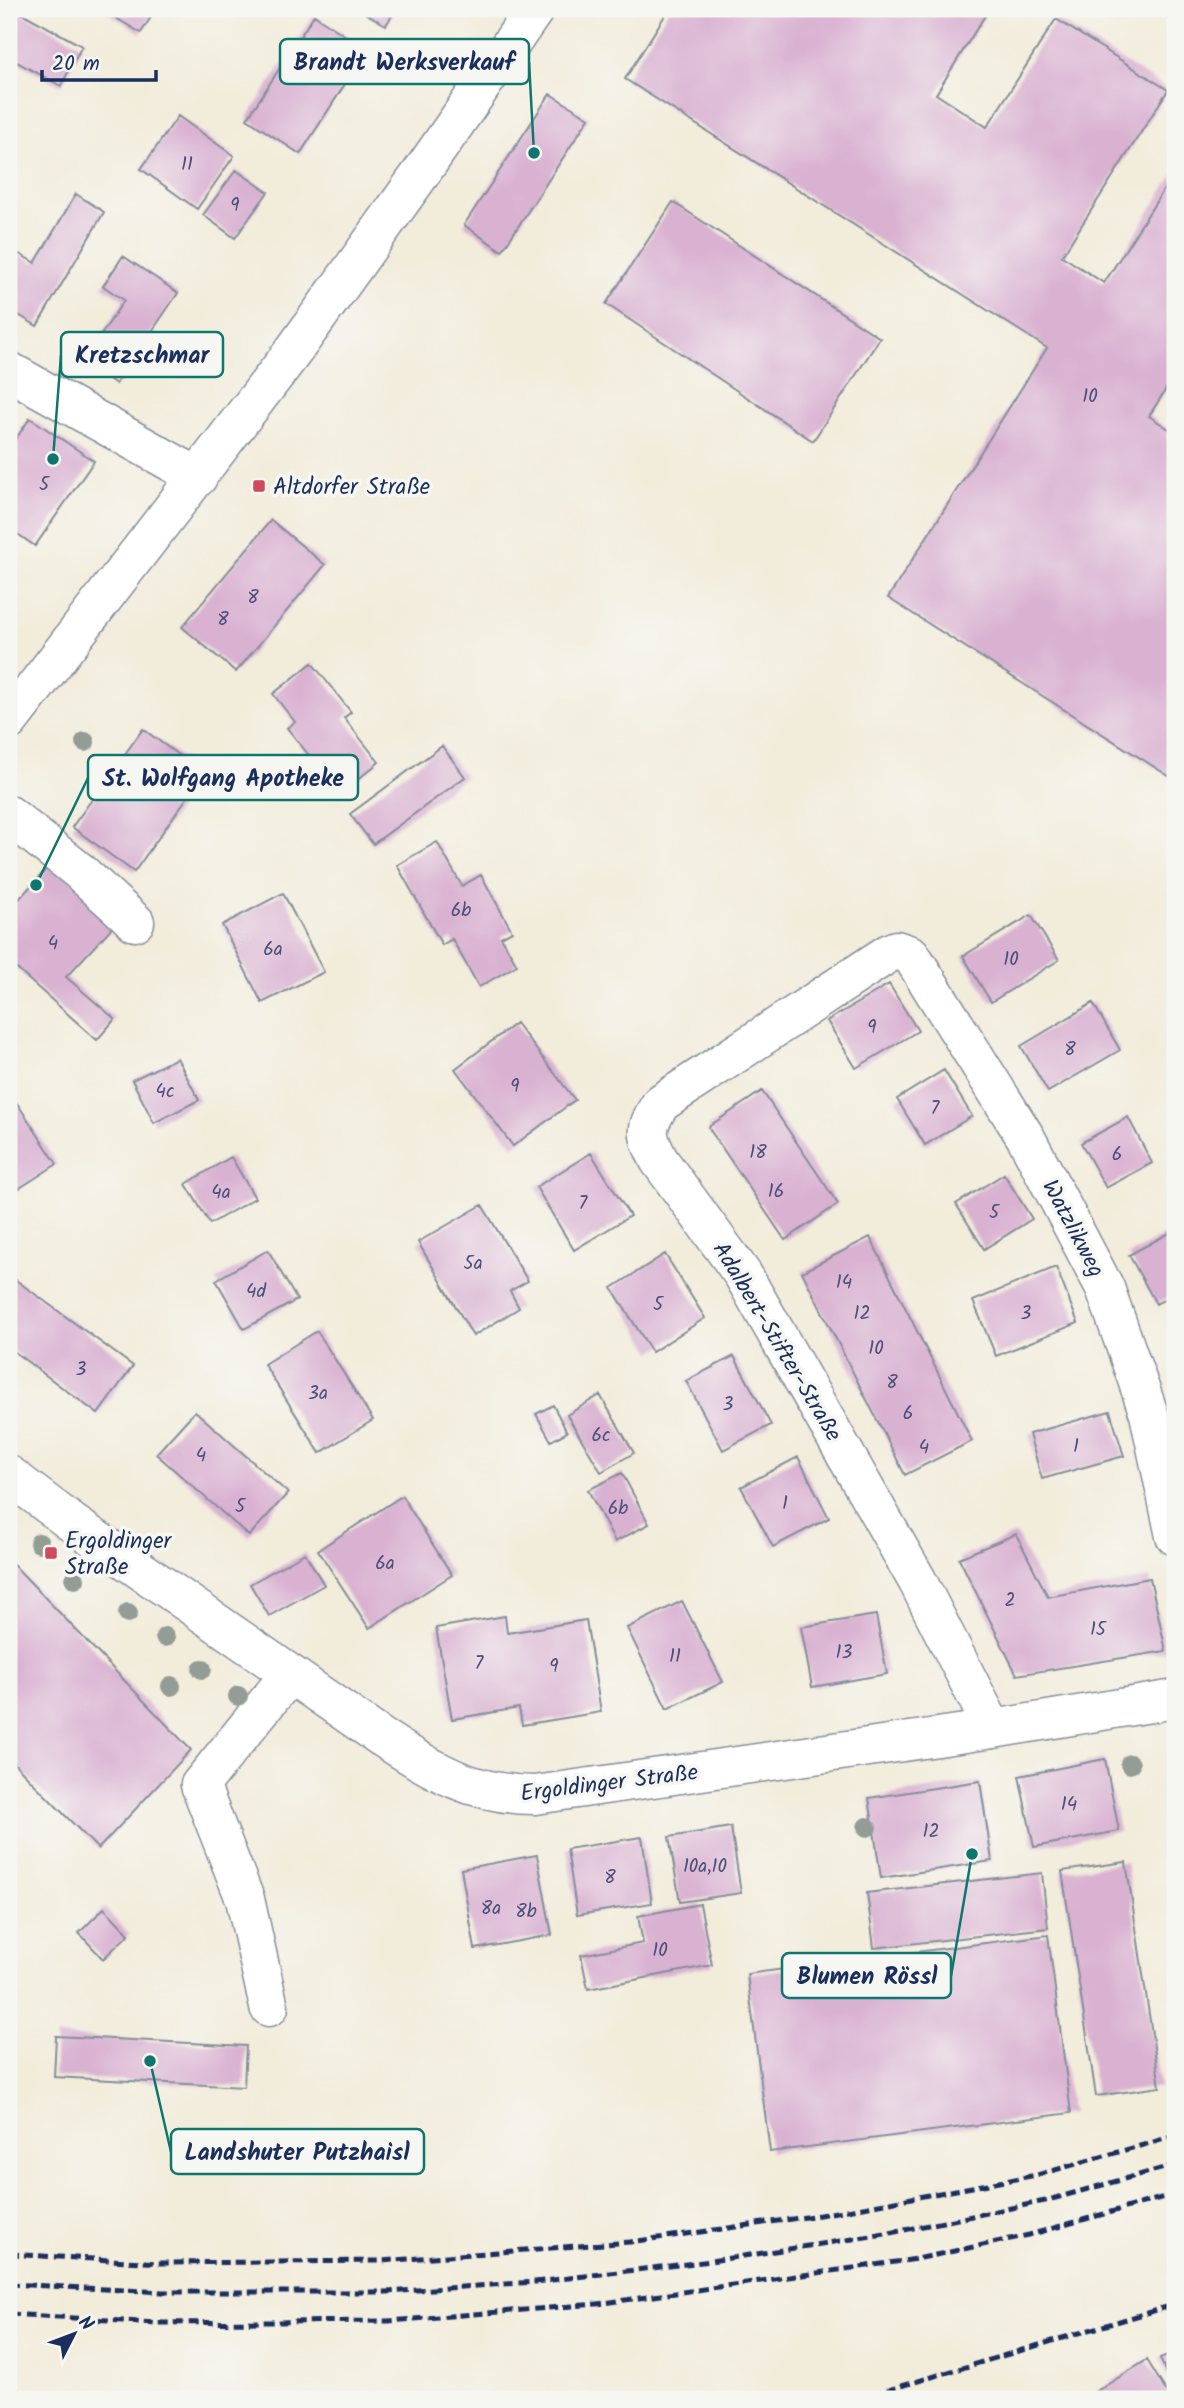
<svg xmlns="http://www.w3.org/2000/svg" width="1184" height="2408" font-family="Kalam,sans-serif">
	<rect width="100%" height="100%" fill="#f6f6f2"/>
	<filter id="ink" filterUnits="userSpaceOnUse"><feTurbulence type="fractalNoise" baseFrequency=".0143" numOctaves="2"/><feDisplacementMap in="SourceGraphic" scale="14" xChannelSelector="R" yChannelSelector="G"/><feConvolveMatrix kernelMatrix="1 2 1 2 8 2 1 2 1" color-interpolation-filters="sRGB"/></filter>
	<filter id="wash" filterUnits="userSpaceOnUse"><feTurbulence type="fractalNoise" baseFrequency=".00686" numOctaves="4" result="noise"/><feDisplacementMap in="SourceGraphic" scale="28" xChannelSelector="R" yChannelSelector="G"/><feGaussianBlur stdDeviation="1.57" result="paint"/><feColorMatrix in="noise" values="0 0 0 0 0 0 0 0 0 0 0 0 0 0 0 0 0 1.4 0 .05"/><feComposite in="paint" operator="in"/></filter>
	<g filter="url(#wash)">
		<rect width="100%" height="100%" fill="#f2ecda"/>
		<g id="blocks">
			<!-- building -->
			<path fill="#d9b1d1" d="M101,9h55l-15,24z
				M358,9h38l-10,16z
				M669,9h320l-53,85 51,33 69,-108 112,71 -106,166 42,27 71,-111v203l-26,41 26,17v347l-287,-182 159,-250 -422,-269z
				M18,11l64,35 -21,40 -52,-28v-30z
				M314,15l53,35 -67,104 -53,-35z
				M550,94l39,24 -87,133 -38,-26z
				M178,116l56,40 -37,53 -56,-40z
				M236,170l32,22 -33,46 -32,-23z
				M76,194l28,18 -67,114 -28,-17v-61l26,15z
				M673,202l207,136 -67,103 -207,-137z
				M123,256l55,37 -62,91 -32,-23 40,-61 -21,-14z
				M30,418l64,43 -59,85 -26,-18v-79z
				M271,520l54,45 -89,107 -54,-45z
				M312,663l39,49 -7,6 35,44 -39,32 -53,-66 8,-6 -22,-28z
				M143,729l61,45 -70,98 -62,-45z
				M442,746l23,31 -92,67 -23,-30z
				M437,842l25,44 19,-11 31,56 -11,6 16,28 -38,22 -27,-48 -10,6 -45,-80z
				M52,863l65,59 -51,55 49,42 -18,21 -88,-78v-52z
				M283,893l41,79 -62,31 -40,-78z
				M1031,915l28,45 -68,42 -28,-46z
				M889,984l29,47 -62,37 -29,-47z
				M1093,1003l27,47 -72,42 -27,-46z
				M516,1023l59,77 -62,46 -58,-77z
				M177,1058l22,42 -45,23 -22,-43z
				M944,1070l28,46 -47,29 -28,-46z
				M9,1091l48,73 -48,31z
				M762,1091l76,113 -53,36 -77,-113z
				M1128,1117l24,46 -46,25 -25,-45z
				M591,1153l39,63 -56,34 -38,-63z
				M231,1157l24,41 -45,26 -24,-40z
				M1004,1174l28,45 -48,30 -28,-45z
				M482,1205l46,76 -18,10 9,17 -46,28 -55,-94z
				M1175,1230v64l-19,10 -27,-49z
				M870,1237l102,204 -67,34 -103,-203z
				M268,1250l29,50 -53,29 -28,-49z
				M665,1254l40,64 -53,34 -40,-64z
				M1056,1267l22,56 -82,33 -23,-55z
				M9,1275l124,91 -35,48 -89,-66z
				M317,1331l56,89 -53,33 -56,-89z
				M734,1356l37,69 -48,25 -37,-69z
				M600,1395l34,58 -33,19 -34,-57z
				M553,1405l14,27 -16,9 -15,-27z
				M195,1411l93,82 -39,43 -93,-82z
				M1110,1411l14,45 -82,23 -13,-45z
				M798,1457l31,61 -56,29 -32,-60z
				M622,1473l27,51 -34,18 -27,-52z
				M402,1496l50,79 -83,53 -51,-78z
				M1016,1534l32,63 102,-19 16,73 -149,24 -58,-117z
				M305,1553l19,32 -55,31 -19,-32z
				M9,1560l182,190 -93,99 -89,-91z
				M682,1601l41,81 -56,27 -40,-81z
				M876,1615l11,59 -75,13 -11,-60z
				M505,1616l2,17 79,-13 15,92 -79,13 -3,-17 -67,11 -16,-91z
				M1105,1759l14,72 -85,16 -15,-71z
				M980,1781l12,80 -111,17 -12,-80z
				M731,1827l10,66 -61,9 -11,-65z
				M642,1837l10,66 -75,12 -10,-66z
				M537,1855l15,80 -77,14 -14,-80z
				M1126,1862l34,225 -64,9 -34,-225z
				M1042,1873l6,55 -174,20 -7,-55z
				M700,1904l12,61 -124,24 -7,-34 62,-12 -5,-27z
				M104,1908l25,26 -26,25 -24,-26z
				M1048,1935l23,178 -301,39 -23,-178z
				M56,2036l190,10 -2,41 -190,-10z
				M1175,2352v43l-15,-37z
				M1147,2360l24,39h-87z"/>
		</g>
	</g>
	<g filter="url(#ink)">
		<use href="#blocks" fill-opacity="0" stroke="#868e9c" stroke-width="2"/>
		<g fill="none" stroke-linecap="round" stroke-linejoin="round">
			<defs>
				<path id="minor" d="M9,371l189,106
					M9,815l70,56 56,51
					M993,1729l-76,-149 -174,-305 -84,-115c-14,-27 -14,-32 2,-57l228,-150 7,-3 15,5 115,183 79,150 44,126 26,122
					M269,2007l-24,-108 -45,-114 90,-111"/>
				<path id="major" d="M9,721l283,-368 127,-177 116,-167
					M9,1475l62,47 310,215c52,33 90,58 154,58l458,-66 182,-30"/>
			</defs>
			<!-- minor casing -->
			<use href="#minor" stroke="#868e9c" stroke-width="41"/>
			<!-- major casing -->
			<use href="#major" stroke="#868e9c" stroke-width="41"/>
			<!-- minor -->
			<use href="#minor" stroke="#fff" stroke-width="38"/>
			<!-- major -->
			<use href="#major" stroke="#fff" stroke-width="38"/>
			<!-- rail -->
			<path stroke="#1b2f5e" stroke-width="5" stroke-dasharray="10 5" stroke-linecap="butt" d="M9,2254l151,9 221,-2 249,-19 190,-27 217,-40 138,-39
				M9,2284l153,8h225l148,-10 176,-21 174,-27 160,-33 130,-36
				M9,2314l147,9 233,-2 208,-17 320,-45 112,-24 146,-41
				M858,2399l312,-93"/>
		</g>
		<!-- trees -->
		<g fill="#949c96">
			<circle cx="85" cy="742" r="10"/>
			<circle cx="39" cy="1543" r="10"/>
			<circle cx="75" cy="1579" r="10"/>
			<circle cx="128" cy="1613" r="10"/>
			<circle cx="165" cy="1637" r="10"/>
			<circle cx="202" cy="1669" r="10"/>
			<circle cx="171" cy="1686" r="10"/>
			<circle cx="238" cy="1696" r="10"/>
			<circle cx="1130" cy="1764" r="10"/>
			<circle cx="867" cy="1827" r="10"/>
		</g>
	</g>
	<!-- markers -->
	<g fill="#d1495b" stroke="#f6f6f2" stroke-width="2.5">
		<rect x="252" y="479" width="14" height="14" rx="3.5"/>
		<rect x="44" y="1546" width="14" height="14" rx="3.5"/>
	</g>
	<g text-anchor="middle" stroke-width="7" stroke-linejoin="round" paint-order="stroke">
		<!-- number labels -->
		<g font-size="19" fill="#4a507b">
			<text x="187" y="170">11</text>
			<text x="235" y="211">9</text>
			<text x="1090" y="402">10</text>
			<text x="44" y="490">5</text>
			<text x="253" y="603">8</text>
			<text x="223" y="625">8</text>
			<text x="461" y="916">6b</text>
			<text x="53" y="949">4</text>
			<text x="273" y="955">6a</text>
			<text x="1011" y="965">10</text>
			<text x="872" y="1033">9</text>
			<text x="1070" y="1055">8</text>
			<text x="515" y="1092">9</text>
			<text x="165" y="1097">4c</text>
			<text x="935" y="1114">7</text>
			<text x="758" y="1158">18</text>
			<text x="1117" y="1160">6</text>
			<text x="776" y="1197">16</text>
			<text x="221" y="1198">4a</text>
			<text x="583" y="1209">7</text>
			<text x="994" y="1218">5</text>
			<text x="473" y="1269">5a</text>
			<text x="844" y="1288">14</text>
			<text x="256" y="1297">4d</text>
			<text x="658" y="1310">5</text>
			<text x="862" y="1319">12</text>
			<text x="1026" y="1319">3</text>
			<text x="876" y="1354">10</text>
			<text x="81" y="1375">3</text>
			<text x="892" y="1388">8</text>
			<text x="318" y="1399">3a</text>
			<text x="728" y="1410">3</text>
			<text x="908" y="1419">6</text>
			<text x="601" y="1441">6c</text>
			<text x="1076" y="1452">1</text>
			<text x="924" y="1453">4</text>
			<text x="201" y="1461">4</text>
			<text x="785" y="1509">1</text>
			<text x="240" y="1512">5</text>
			<text x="618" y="1514">6b</text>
			<text x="385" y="1569">6a</text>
			<text x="1010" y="1606">2</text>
			<text x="1098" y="1635">15</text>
			<text x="844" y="1658">13</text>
			<text x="675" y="1662">11</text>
			<text x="479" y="1669">7</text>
			<text x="554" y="1672">9</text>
			<text x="1069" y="1810">14</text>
			<text x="931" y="1837">12</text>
			<text x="705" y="1872">10a,10</text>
			<text x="610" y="1883">8</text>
			<text x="491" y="1914">8a</text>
			<text x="526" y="1917">8b</text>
			<text x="660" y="1956">10</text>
		</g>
		<!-- poi labels -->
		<g font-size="23" fill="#1b2f5e" stroke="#f6f6f2" text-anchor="start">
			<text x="273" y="494">Altdorfer Straße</text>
			<text x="65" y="1548">Ergoldinger<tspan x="65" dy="26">Straße</tspan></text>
		</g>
		<!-- street labels -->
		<g font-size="23" fill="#1b2f5e" stroke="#f6f6f2">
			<text transform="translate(1074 1228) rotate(62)" y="8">Watzlikweg</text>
			<text transform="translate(778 1341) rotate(59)" y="8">Adalbert-Stifter-Straße</text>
			<text transform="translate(609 1782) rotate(-7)" y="8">Ergoldinger Straße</text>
		</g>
	</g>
	<!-- callouts -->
	<path fill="none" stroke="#0f766e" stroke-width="2.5" d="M534 153L529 62M53 459L61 355M36 885L88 778M972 1854L951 1976M150 2061L171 2152"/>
	<g fill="#0f766e" stroke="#f6f6f2" stroke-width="2.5">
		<circle cx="534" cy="153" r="7"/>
		<circle cx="53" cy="459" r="7"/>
		<circle cx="36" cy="885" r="7"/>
		<circle cx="972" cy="1854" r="7"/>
		<circle cx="150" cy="2061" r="7"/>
	</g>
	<g fill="#f6f6f2" stroke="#0f766e" stroke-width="2.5">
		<rect x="280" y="39" width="249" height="45" rx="7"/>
		<rect x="61" y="332" width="162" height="45" rx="7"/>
		<rect x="88" y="755" width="270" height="45" rx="7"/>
		<rect x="782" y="1953" width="169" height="45" rx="7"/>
		<rect x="171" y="2129" width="253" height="45" rx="7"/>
	</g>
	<g font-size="24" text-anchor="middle" font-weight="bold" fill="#1b2f5e">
		<text x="404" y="70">Brandt Werksverkauf</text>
		<text x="142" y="363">Kretzschmar</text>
		<text x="223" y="786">St. Wolfgang Apotheke</text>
		<text x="867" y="1984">Blumen Rössl</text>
		<text x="297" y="2160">Landshuter Putzhaisl</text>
	</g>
	<!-- margin -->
	<rect width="1184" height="2408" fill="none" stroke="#f6f6f2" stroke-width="35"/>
	<!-- north arrow -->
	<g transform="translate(74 2334) rotate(48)" stroke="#f6f6f2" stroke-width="5" paint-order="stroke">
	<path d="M0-5L12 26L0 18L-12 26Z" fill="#1b2f5e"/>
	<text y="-10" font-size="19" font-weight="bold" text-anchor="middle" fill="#1b2f5e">N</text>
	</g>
	<!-- scale -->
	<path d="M42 70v10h114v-10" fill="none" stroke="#1b2f5e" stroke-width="3.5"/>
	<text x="52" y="70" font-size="21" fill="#1b2f5e" stroke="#f6f6f2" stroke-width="5" paint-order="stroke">20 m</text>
</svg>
